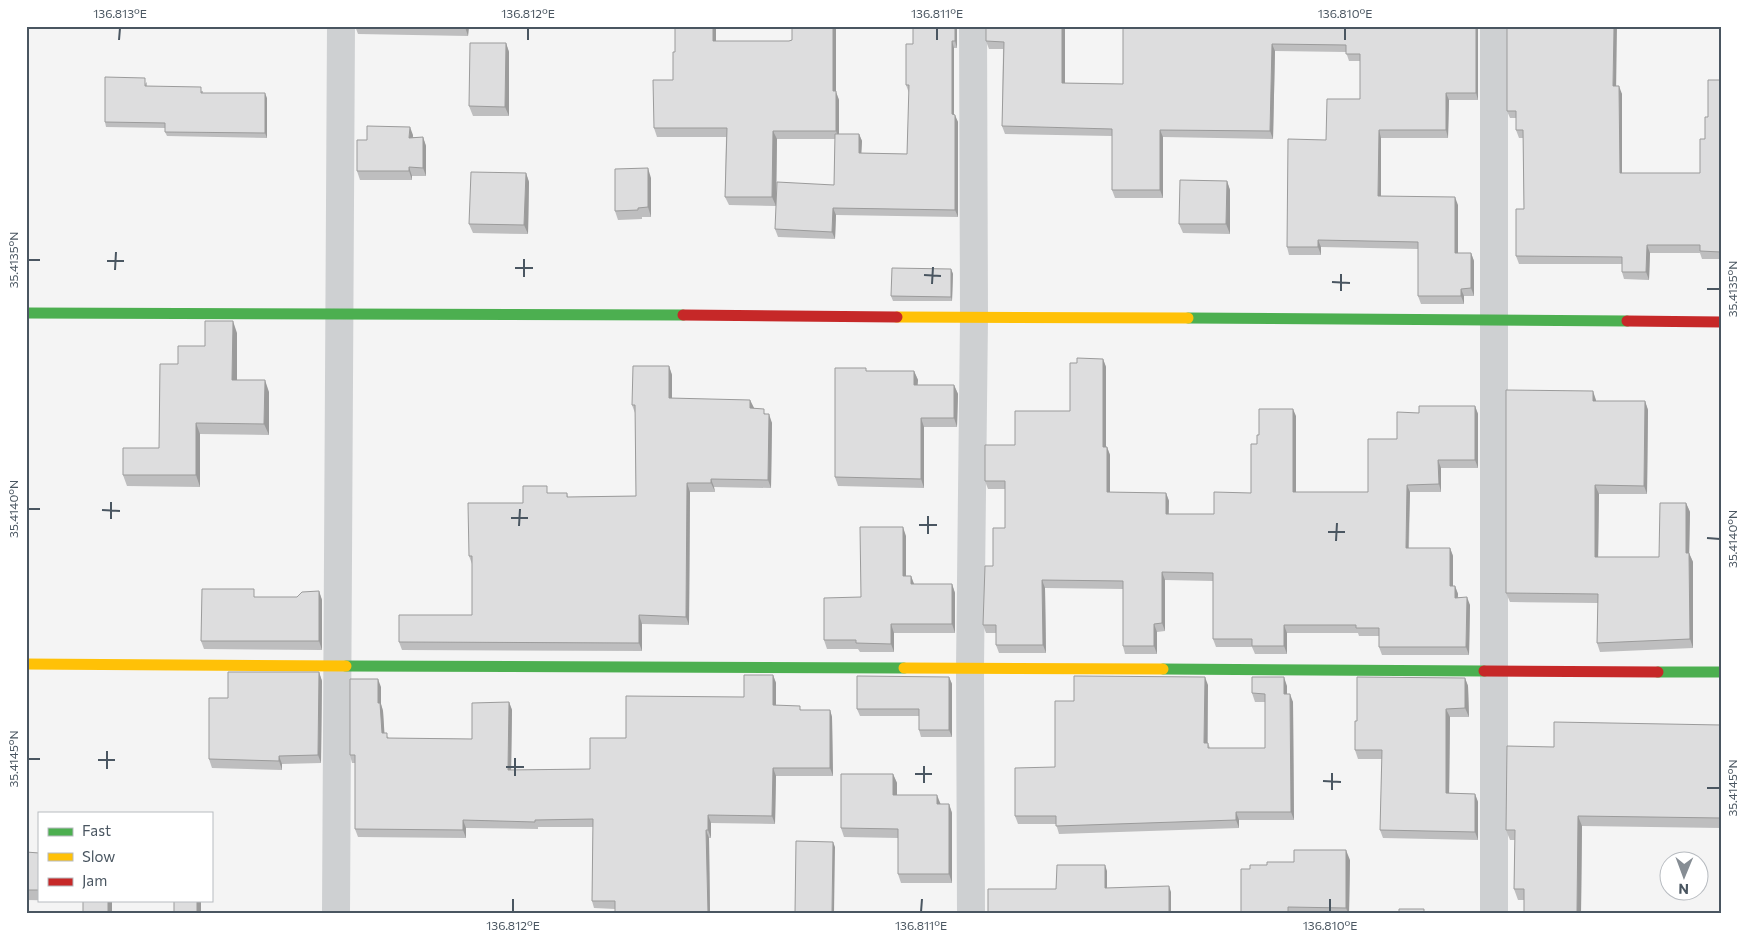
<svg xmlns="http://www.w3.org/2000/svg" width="1747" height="939" font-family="Commissioner,sans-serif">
	<rect width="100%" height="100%" fill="#f4f4f4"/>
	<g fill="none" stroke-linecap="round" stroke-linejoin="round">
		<!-- street -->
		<path stroke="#ced0d2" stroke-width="28" d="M336,913l5,-887
			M971,913l-1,-245 4,-350 -1,-292
			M1494,913v-887"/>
		<!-- fast -->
		<path stroke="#4caf50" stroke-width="11" d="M26,313l657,2
			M1188,318l439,3
			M346,666l558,2
			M1163,669l321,2
			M1658,672h63"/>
		<!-- slow -->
		<path stroke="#ffc107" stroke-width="11" d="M897,317l291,1
			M26,664l320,2
			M904,668l259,1"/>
		<!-- jam -->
		<path stroke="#c62828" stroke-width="11" d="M683,315l214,2
			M1627,321l94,1
			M1484,671l174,1"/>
	</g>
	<!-- wall -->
	<path fill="#bebebf" d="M355,26h114l-1,10 -110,-2z
		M675,26h41v15h73l3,-1v-14h47v2h-3v64l3,8v34h20l3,7 -1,12 46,1 2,-61 -3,-8 7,-41 44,-18v22h-3v67l4,7v95l-122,-2 -1,24 -57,-2 -3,-8 59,-44 1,-46h-58l-1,67 -47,-1 -4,-8 1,-60h-69l-3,-9 19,-48 2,-28z
		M986,26l79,57 58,1v-58h355v74h-29l-1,38h-67v58l77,9v48h13l3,8v35h-10v8h-43l-3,-8v-47l-97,-2v8h-32l-2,-8 39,-107 34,-41v-38h-11l-3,-9 -71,-1 -2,88 -110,-2v61h-48l-3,-8v-54l-107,-2 -3,-8 1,-77h-14l-3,-8z
		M506,43l3,9v64h-36l-4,-10z
		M1721,80v179h-19l-2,-6h-50l-1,27 -25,-1 -2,-7v-8h-103l-3,-8 8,-47 -1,-71h-4l-3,-8v-12h-6l-3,-7 109,-25 6,8v79h78l8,-56z
		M147,82v4l56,5v2l64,5v40l-100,-2 -2,-4v-4l-59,-1 -1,-5z
		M413,135v2h10l3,9v30h-14v4h-52l-3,-9 10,-31z
		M526,173l3,9 -1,52 -55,-1 -4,-9z
		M651,178v39h-9v2l-24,1 -3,-9z
		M1227,181l3,9v44l-47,-1 -4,-9z
		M951,269l2,5 -1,27h-59l-2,-5z
		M237,333v47l32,12v43l-69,-1v53l-73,-1 -4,-11 36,-27 46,-102z
		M1103,359l3,8v80h1l3,8v37l56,1 3,8v13h45l37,-21 6,-49 2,-9 37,-19v76h72l29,-53 22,-26 56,-7 3,8v54h-37v24h-31l-1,56h41l3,8v30h2l3,8v3l12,8 -1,50h-87l-3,-8v-11h-20l-1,-3h-71v21h-32l-3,-7h-36l-3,-8v-58l-48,-1v51l-8,1v22h-32l-2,-8v-57l-78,-1 1,65h-47l-3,-8v-12h-10l-3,-8 10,-59 12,-38v-39h-17l-3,-8 30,-36 55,-34 7,-48z
		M669,366l3,9v24l78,1 4,8 12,6 6,9 -1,65 -57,-1 1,5h-25l-1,133 -47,-1v27l-240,-1 -3,-8 73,-27v-51l-3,-8 54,-53 26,-10h18l1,4 68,-1 -1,-83 -3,-8z
		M866,368v3h48l4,9 -1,5h37l4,9 -1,33h-33v61l-86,-2 -3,-9z
		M1596,400v1h49l3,9 -1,84h-48l-1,63h61l27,-54 4,9 -1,41 4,9v86l-93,4 -3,-9 1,-40 -88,-1 -4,-9z
		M906,536v40h5l3,8h38l3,9v40h-61v19h-34l-2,-3h-31l-3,-9 37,-43z
		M26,576l3,9v63l-3,1z
		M319,591l3,9v50l-118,-1 -3,-8 55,-44h41z
		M319,672l3,9 -1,82 -39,1v6l-70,-2 -3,-9 19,-61z
		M773,675l3,8v22l26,5h28l2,7 1,59h-57l-1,48 -64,-1v15h-2l1,75h-95v-4l-21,-1 -2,-7 1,-74h-55v2l-72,-1v10l-108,-1 -3,-8v-66h-3l-2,-8 31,-68v17l2,7 1,22 5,5 83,1 37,-37 3,8 -1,60 79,-1 36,-31 118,-41z
		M949,677l3,7v53h-31l-2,-7v-14h-59l-3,-7z
		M1465,678l3,8 1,31h-19l-1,76 26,1 3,8v38l-95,-2 -3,-8 2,-71h-24l-3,-9 2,-29z
		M1208,685v58l2,5h55v-46h-10l-3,-9 35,-7v8l6,8 1,118h-55v8l-180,6 -3,-10h-38l-3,-8 40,-49 19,-66z
		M1721,725v103l-139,-2 -1,87h-57v-13h-6l-4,-11 1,-49h-5l-4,-10 48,-83z
		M893,774l4,9v12l43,9h9l3,9v70h-51l-3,-9v-36l-54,-1 -3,-9z
		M26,852l13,1v47h73v13h-29v-12l-57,-1z
		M1350,860l-1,53h-108l9,-44 44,-7z"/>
	<!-- shaded-wall -->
	<path fill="#9b9b9b" d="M465,26h4l-1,10 -3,-9z
		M713,26h3v24l-3,-9z
		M833,26h3v66l3,8v39l-3,-8 -3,-40z
		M955,26h2v22l-2,-7z
		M1062,26h3v64l-3,-7z
		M1476,26h2v74l-2,-7z
		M1614,26h3l-1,68 -3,-8z
		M952,41l2,7v74l-2,-8z
		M506,43l3,9v64l-4,-9z
		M1272,44l3,7 -2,88 -3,-8z
		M1619,86l3,8v86l-2,-7z
		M265,93l2,5v40l-2,-5z
		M1446,93l3,7 -1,38 -2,-8z
		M955,115l3,7v95l-3,-7z
		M410,127l3,8 -1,11 -3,-8z
		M1160,130l3,7v61l-3,-8z
		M1379,130l2,8v66l-3,-8z
		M773,131l4,8 -1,67 -4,-9z
		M859,134l3,7 -1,19 -2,-7z
		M423,137l3,9v30l-3,-8z
		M409,167l3,9v4l-3,-9z
		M648,168l3,10v39l-3,-10z
		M526,173l3,9 -1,52 -4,-9z
		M1227,181l3,9v44l-4,-10z
		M1455,197l3,8v56l-3,-8z
		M833,208l3,7 -1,24 -3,-7z
		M1318,240l3,7v8l-3,-8z
		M1647,245l3,8 -1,27 -3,-8z
		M1471,253l3,8v35l-3,-8z
		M951,269l2,5 -1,27 -1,-4z
		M1461,289l3,7v8l-3,-8z
		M233,321l4,12v59l-5,-12z
		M1103,359l3,8v88l-3,-8z
		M669,366l3,9v32l-3,-9z
		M914,371l4,9 -1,14 -3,-9z
		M265,380l4,12v43l-5,-11z
		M954,385l4,9 -1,33 -3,-9z
		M1593,391l3,9v10l-3,-9z
		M750,400l4,8h-4z
		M1645,401l3,9 -1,84 -3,-8z
		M1475,406l3,8v54l-3,-8z
		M1293,409l3,7v84l-3,-8z
		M769,414l3,9 -1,65 -3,-8z
		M921,418l3,9v61l-3,-9z
		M196,423l4,11v53l-4,-12z
		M1107,447l3,8v45l-3,-8z
		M1438,460l3,8v24l-2,-8z
		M711,479l3,8 1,5 -4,-9z
		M687,483l3,9 -1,133 -3,-8z
		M1407,485l3,7 -2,64 -2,-8z
		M1595,485l4,9 -1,72 -3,-9z
		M1166,493l3,8 -1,21 -2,-8z
		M1686,503l4,9 -1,50 -3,-9z
		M903,527l3,9v48l-3,-8z
		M1450,548l3,8v38l-3,-8z
		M1689,553l4,9v86l-3,-9z
		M1162,572l3,8v51l-3,-8z
		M26,576l3,9v63l-3,-8z
		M911,576l3,8h-3z
		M1042,580l3,8 1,65 -3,-8z
		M952,584l3,9v40l-3,-9z
		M1455,586l3,8 -1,11 -2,-7z
		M319,591l3,9v50l-3,-9z
		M1467,597l3,8 -1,50 -3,-8z
		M639,615l3,9v27l-3,-8z
		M891,624l3,9v19l-3,-8z
		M1154,624l3,8v22l-3,-8z
		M1284,625l3,8v21l-3,-8z
		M319,672l3,9 -1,82 -3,-8z
		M773,675l3,8v30l-3,-8z
		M949,677l3,7v53l-3,-7z
		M1205,677l3,8 -1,66 -3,-8z
		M1284,677l3,9v16l-3,-8z
		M1465,678l3,8 1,31 -4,-9z
		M378,679l3,8v17l2,7 2,30 -3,-8 -4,-30z
		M1290,694l3,8 1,118 -3,-8z
		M509,702l3,8 -1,68 -3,-8z
		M1446,709l4,8 -1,85 -3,-9z
		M830,710l2,7 1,59 -3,-8z
		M279,756l3,8v6l-3,-9z
		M773,768l3,8 -1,48 -3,-8z
		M893,774l4,9v21l-4,-9z
		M1475,794l3,8v38l-3,-8z
		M937,795l4,10 -4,-1z
		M949,804l3,9v70l-3,-9z
		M1236,812l3,8v8l-3,-8z
		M708,815l3,8v15l-3,-8z
		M1578,816l4,10 -1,87h-4z
		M463,820l3,8v10l-3,-8z
		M706,830l3,8 1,75h-2z
		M833,842l2,5 -1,66h-2z
		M1346,850l4,10 -1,53h-1l-2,-5z
		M1105,865l2,6v23l-2,-6z
		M1169,886l2,6v21h-2z
		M108,900h4v13h-4z
		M197,900h4v13h-4z"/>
	<!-- building -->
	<path fill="#ddddde" stroke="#9b9b9b" d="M423,26h42v1z
		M675,26h38v15h76l3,-1v-14h41v65h3v40h-63l-1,66h-47l2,-69h-73l-1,-48h20v-28h2z
		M913,26h42v15h-3v73l3,1v95l-122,-2 -1,24 -57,-3 2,-47 57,3 1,-51h24v19l48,1 2,-69h-3v-41h7z
		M986,26h76v57l61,1v-58h353v67h-30v37h-67l-1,66 77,1v56h16v35l-10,1v7h-43v-54l-100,-2v7h-31l1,-108 38,1 1,-41h33v-45h-14v-9l-74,-1 -2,87 -110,-1v60h-48v-61l-110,-3 2,-84 -18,-1z
		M1507,26h107l-1,60h6l1,87h80v-34h5v-22h3v-37h13v172l-21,-1v-6h-53l-1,27h-24v-15l-106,-1v-47h8l-1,-79h-7v-19h-9z
		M470,43h36l-1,64 -36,-1z
		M105,77l40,1v8l56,1v6h64v40l-100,-1v-9l-60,-1z
		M367,126l43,1 -1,11 14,-1v31l-14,-1v4h-52v-31h10z
		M648,168v39l-10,1v2l-23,1v-42z
		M471,172l55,1 -2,52 -55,-1z
		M1180,180l47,1 -1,43h-47z
		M892,268l59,1v28l-60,-1z
		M205,321h28l-1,59h33l-1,44 -68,-1v52h-73v-27h36l1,-84h18v-18h27z
		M1077,358l26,1v88h4v45l59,1v21h48v-22l37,1v-49h6v-9h2v-26h34v83h75v-53h29v-27l22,1v-7h56v54h-37l1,24 -32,1 -1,63h44v38h5v12l12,-1 -1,50h-87v-19h-23v-3h-72v21h-32v-7h-39v-66l-51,-1v51l-8,1v22h-31v-65l-81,-1 1,65h-47v-20h-13l2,-59h8v-38h12v-47h-20v-36h30v-34h55v-48h7z
		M633,366h36v32l81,2v8l14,1v5h5l-1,66 -57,-1v4h-24l-1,134 -47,-2v28l-240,-1v-27h73v-59h-3l-1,-53h55v-17h24v7h20v4l69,-1 -1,-91h-3z
		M835,368h31v3h48v14h40v33h-33v61l-86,-2z
		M1506,390l87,1v10h52l-1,85 -49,-1v72h64l1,-54h26v50h3l1,86 -93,4 1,-49 -92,-1z
		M860,527h43v49h8v8h41v40h-61v20l-35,-1v-3h-32v-42l37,-1z
		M202,589h52v8h43l5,-5 17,-1v50h-118z
		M228,672h91l-1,83 -39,1v5l-70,-2v-61h19z
		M744,675h29v30l27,1v4h30v58h-57l-1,48 -64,-1v15h-2l2,83h-93v-12h-23l1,-82 -58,1v2l-72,-2v10l-108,-1v-74h-5v-76h28v24h2l2,30h5v5l85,1v-36l37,-1 -1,68 82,-1v-31h36v-42l118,1z
		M857,676l92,1v53h-30v-21h-62z
		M1074,676l131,1 -1,66h4v5h57v-54l-13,-1v-16h32v17h6l1,118h-55v8l-180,6v-10h-41v-48l40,-1v-66h19z
		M1357,677l108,1v30l-19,1v84l29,1v38l-95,-2 2,-80h-27v-29h2z
		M1554,722l167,3v93l-143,-2 -1,97h-53v-24h-10l1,-59h-9l1,-84 47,1z
		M841,774h52v21h44v9h12v70h-51v-45l-57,-1z
		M796,841l37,1 -1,71h-37z
		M1294,850h52v58l-58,-1v6h-47v-44h9v-4h17v-3h27z
		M26,852l13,1v37h-13z
		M1057,865h48v23l64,-2v27h-181v-24h68z
		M83,900h25v13h-25z
		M174,900h23v13h-23z
		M1399,909h25v4h-25z"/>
	<!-- ticks -->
	<path fill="none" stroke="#4a5661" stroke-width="2" d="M119,40l1,-12M528,40v-12M937,40v-12M1345,40v-12M28,260h12M107,261h17M515,268h18M115,270l1,-18M924,275l17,1M524,277v-18M1332,282l18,1M932,284l1,-17M1707,289h13M1341,291v-17M28,509h12M102,510l18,1M511,518h17M111,519v-17M919,525h18M519,526l1,-17M1328,532h17M928,534v-18M1707,538l13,1M1336,541l1,-18M28,759h12M98,760h17M506,767h18M107,769v-18M915,774h17M515,776v-18M1323,781l18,1M924,783v-17M1707,788h13M1332,790v-17M513,912v-13M921,912l1,-13M1330,912v-13"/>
	<!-- border -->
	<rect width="1747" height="939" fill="none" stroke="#ffffff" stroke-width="55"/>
	<!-- legend -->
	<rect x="38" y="812" width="175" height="90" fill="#ffffff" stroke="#b7bbc0"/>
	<rect x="48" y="828" width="25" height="8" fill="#4caf50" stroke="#b7bbc0"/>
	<text x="82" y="836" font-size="15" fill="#4a5661">Fast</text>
	<rect x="48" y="853" width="25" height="8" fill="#ffc107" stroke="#b7bbc0"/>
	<text x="82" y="862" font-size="15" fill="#4a5661">Slow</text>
	<rect x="48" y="878" width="25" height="8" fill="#c62828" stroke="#b7bbc0"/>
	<text x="82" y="886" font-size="15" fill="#4a5661">Jam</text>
	<!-- north arrow -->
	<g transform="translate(1684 876) rotate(181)"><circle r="24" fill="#ffffff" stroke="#b7bbc0"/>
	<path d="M0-4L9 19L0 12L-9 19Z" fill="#868d94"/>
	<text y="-8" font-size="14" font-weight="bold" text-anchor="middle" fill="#4a5661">N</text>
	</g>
	<rect x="28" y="28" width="1692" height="884" fill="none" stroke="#4a5661" stroke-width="2"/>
	<g font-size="12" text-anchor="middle" fill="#4a5661">
		<text x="120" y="18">136.813°E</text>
		<text x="528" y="18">136.812°E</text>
		<text x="937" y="18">136.811°E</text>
		<text x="1345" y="18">136.810°E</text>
		<text transform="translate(14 260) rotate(-90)" y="4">35.4135°N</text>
		<text transform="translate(1733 289) rotate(-90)" y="4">35.4135°N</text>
		<text transform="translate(14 509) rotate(-90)" y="4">35.4140°N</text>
		<text transform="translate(1733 539) rotate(-90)" y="4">35.4140°N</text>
		<text transform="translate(14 759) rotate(-90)" y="4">35.4145°N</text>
		<text transform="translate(1733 788) rotate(-90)" y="4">35.4145°N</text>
		<text x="513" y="930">136.812°E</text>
		<text x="921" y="930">136.811°E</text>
		<text x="1330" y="930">136.810°E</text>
	</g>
</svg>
